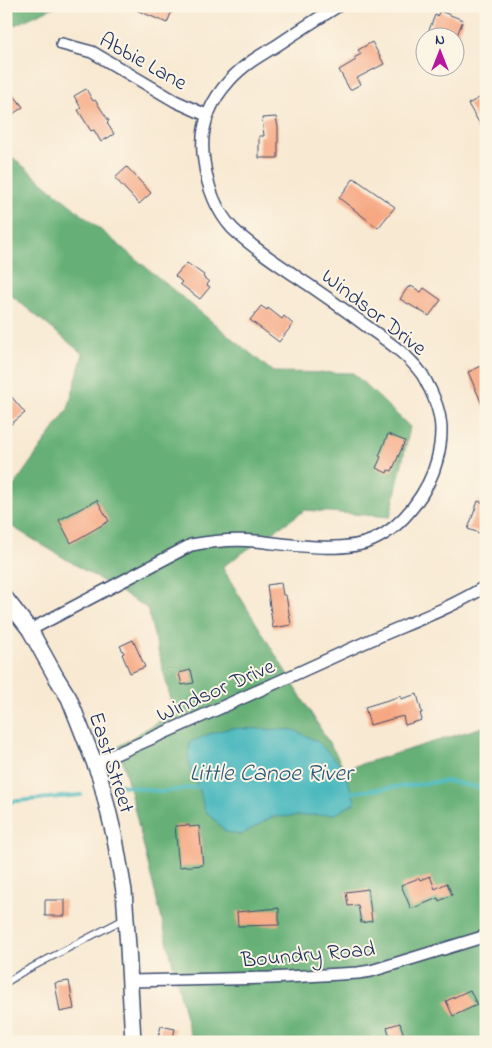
<svg xmlns="http://www.w3.org/2000/svg" width="492" height="1048" font-family="'Indie Flower',sans-serif">
	<rect width="100%" height="100%" fill="#fcf5e5"/>
	<filter id="ink" filterUnits="userSpaceOnUse"><feTurbulence type="fractalNoise" baseFrequency=".02" numOctaves="2"/><feDisplacementMap in="SourceGraphic" scale="10" xChannelSelector="R" yChannelSelector="G"/><feConvolveMatrix kernelMatrix="1 2 1 2 8 2 1 2 1" color-interpolation-filters="sRGB"/></filter>
	<filter id="wash" filterUnits="userSpaceOnUse"><feTurbulence type="fractalNoise" baseFrequency=".0096" numOctaves="4" result="noise"/><feDisplacementMap in="SourceGraphic" scale="20" xChannelSelector="R" yChannelSelector="G"/><feGaussianBlur stdDeviation="1.12" result="paint"/><feColorMatrix in="noise" values="0 0 0 0 0 0 0 0 0 0 0 0 0 0 0 0 0 1.4 0 .05"/><feComposite in="paint" operator="in"/></filter>
	<g filter="url(#wash)">
		<rect width="100%" height="100%" fill="#f8e9d2"/>
		<!-- forest -->
		<path fill="#66b077" stroke="#40706a" d="M6,6h50l-50,23z
			M6,152l267,220 80,1 57,54 -20,90 -85,-7 -83,57 123,202 141,-43v316h-294l-73,-296 55,-34 -27,-104 -141,-85v-26l62,-88 15,-55 -77,-63z"/>
		<!-- water -->
		<path fill="#49b8be" stroke="#32748e" d="M230,728l64,2 23,11 24,24 15,37 -20,12 -64,3 -31,18 -15,-3 -22,-23 -4,-19 -10,-20 -2,-15 2,-13 22,-9z"/>
		<g fill="none" stroke-linecap="round" stroke-linejoin="round">
			<!-- stream -->
			<path stroke="#49b8be" stroke-width="4" d="M115,784l47,8 41,-6
				M347,793l100,-12 39,8
				M6,802l75,-7"/>
		</g>
		<g id="blocks">
			<!-- building -->
			<path fill="#f6a883" d="M127,6h47l-7,17z
				M440,11l23,9 -7,18h-10l-17,-8 6,-15 2,1z
				M372,42l12,22 -27,14 4,6 -11,6 -11,-20 17,-10 -2,-2 7,-4 -3,-4z
				M6,85l17,22 -17,12z
				M86,89l7,12 2,-1 14,21 -2,2 7,11 -13,8 -7,-12 -3,1 -13,-21 3,-2 -7,-12z
				M481,97l5,9v28l-18,-30z
				M276,117l2,10v31h-19v-22h5l-2,-18z
				M127,167l24,26 -12,11 -24,-26z
				M354,178l41,29 -17,21 -39,-30z
				M187,263l17,12 -1,2 6,5 -2,3 3,2 -10,12 -20,-15 2,-2 -7,-6z
				M411,286l10,6 3,-4 17,12 -12,16 -29,-17 8,-12 2,1z
				M261,306l6,4 1,-2 14,11 2,-3 9,8 -14,18 -29,-22z
				M486,364v49l-18,-41z
				M6,390l19,23 -19,15z
				M388,434l17,7 -13,30 -4,-1 -1,3 -11,-5 5,-11 -2,-1z
				M97,500l12,21 -38,22 -12,-23z
				M478,501l8,3v20l-4,10 -14,-5z
				M281,583l2,12h3l5,30 -18,3 -6,-43z
				M133,640l12,27 -15,6 -8,-19 2,-1 -4,-7z
				M191,670l3,13 -12,2 -3,-12z
				M417,694l5,19h-2l2,7 -17,5 -2,-9 -33,9 -5,-18 36,-11v3z
				M189,825v2l10,-1 4,39 -24,2 -4,-41z
				M430,876l5,13 12,-6 5,12 -13,6 -1,-3 -27,11 -10,-24 18,-7 1,2z
				M368,889l4,32 -11,2 -3,-18 -10,1 -2,-14z
				M45,900h20v16h-20z
				M279,908v17l-41,1 -1,-14z
				M69,981l5,28 -14,3 -5,-29z
				M470,990l7,15 -24,11 -7,-15z
				M400,1023l6,19h-15l-4,-15z
				M161,1026l14,3 -3,13h-15z"/>
		</g>
	</g>
	<g filter="url(#ink)">
		<use href="#blocks" fill-opacity="0" stroke="#3c4b6f" stroke-width="1"/>
		<g fill="none" stroke-linecap="round" stroke-linejoin="round">
			<defs>
				<path id="lane" d="M6,983l15,-10 103,-54"/>
				<path id="street" d="M62,44l30,8 83,49 31,14
					M30,630l161,-85c22,-4 42,-6 64,-4 34,3 87,13 118,-1 30,-13 56,-49 64,-80 7,-28 5,-46 -7,-71 -3,-5 -5,-11 -9,-16 -13,-18 -34,-32 -52,-45 -24,-18 -49,-36 -75,-53 -20,-14 -44,-29 -62,-47 -17,-19 -25,-43 -28,-67 -5,-30 4,-57 25,-80 13,-15 30,-25 47,-35 21,-14 41,-27 62,-40
					M95,763c91,-39 181,-80 271,-121 40,-18 82,-32 120,-56
					M129,981l141,-3 88,-5 13,-2 115,-35"/>
				<path id="secondary" d="M6,599l24,31 26,47 13,21 31,79 15,62 9,52 4,56 5,95"/>
			</defs>
			<!-- lane casing -->
			<use href="#lane" stroke="#3c4b6f" stroke-width="8"/>
			<!-- street casing -->
			<use href="#street" stroke="#3c4b6f" stroke-width="14"/>
			<!-- secondary casing -->
			<use href="#secondary" stroke="#3c4b6f" stroke-width="18"/>
			<!-- lane -->
			<use href="#lane" stroke="#fff" stroke-width="5.5"/>
			<!-- street -->
			<use href="#street" stroke="#fff" stroke-width="11"/>
			<!-- secondary -->
			<use href="#secondary" stroke="#fff" stroke-width="15"/>
		</g>
	</g>
	<g text-anchor="middle" stroke-width="4" stroke-linejoin="round" paint-order="stroke">
		<!-- street labels -->
		<g font-size="22" fill="#1b2f5e" stroke="#fcf5e5">
			<text transform="translate(144 60) rotate(29)" y="8">Abbie Lane</text>
			<text transform="translate(375 311) rotate(38)" y="8">Windsor Drive</text>
			<text transform="translate(215 689) rotate(-24)" y="8">Windsor Drive</text>
			<text transform="translate(113 762) rotate(72)" y="8">East Street</text>
			<text transform="translate(308 953) rotate(-5)" y="8">Boundry Road</text>
		</g>
		<!-- water labels -->
		<g font-size="24" font-style="italic" fill="#29587b" stroke="#fcf5e5">
			<text x="271" y="780">Little Canoe River</text>
		</g>
	</g>
	<!-- margin -->
	<rect width="492" height="1048" fill="none" stroke="#fcf5e5" stroke-width="25"/>
	<!-- north arrow -->
	<g transform="translate(440 52)"><circle r="24" fill="#fcf5e5" stroke="#a2a6af"/>
	<path d="M0-4L9 19L0 12L-9 19Z" fill="#b5179e"/>
	<text y="-8" font-size="14" font-weight="bold" text-anchor="middle" fill="#1b2f5e">N</text>
	</g>
</svg>
